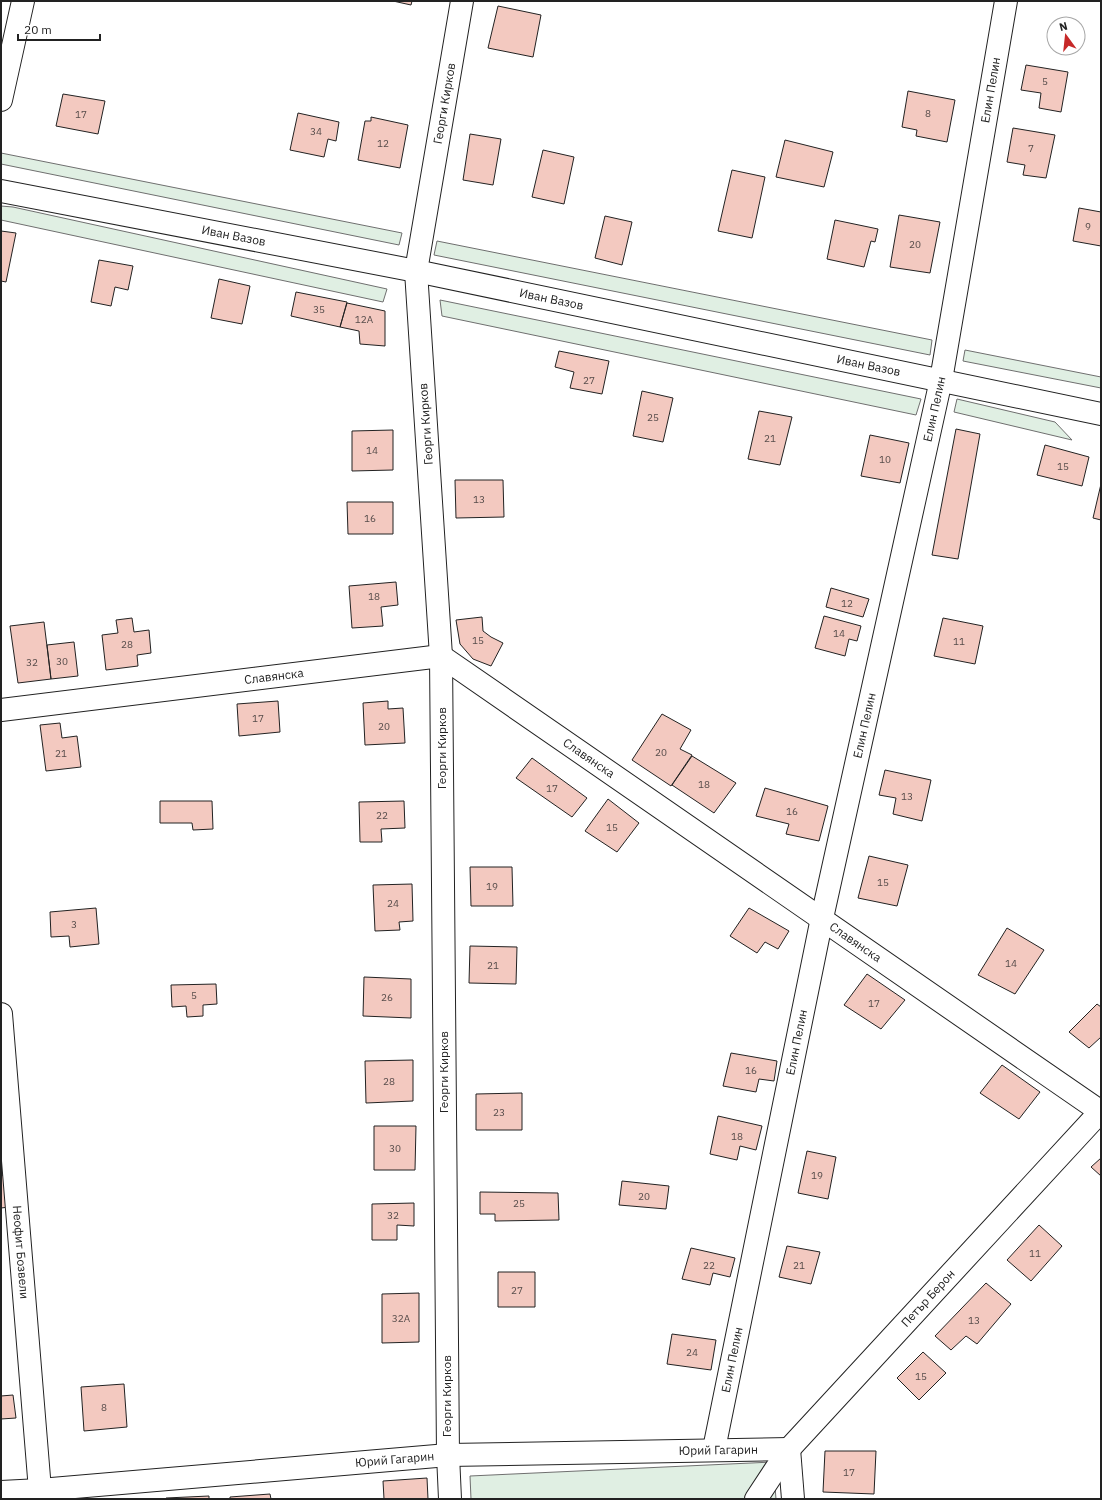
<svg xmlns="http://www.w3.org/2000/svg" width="1102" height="1500" font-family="'IBM Plex Sans',sans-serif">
	<rect width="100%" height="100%" fill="#fff"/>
	<!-- green -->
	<path fill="#e0efe3" stroke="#6f6f6f" d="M1,153l401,80 -3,12 -398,-81z
		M1,206l12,1 374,82 -4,13 -382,-82z
		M437,241l495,99 -2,15 -496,-100z
		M440,300l481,99 -5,16 -474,-99z
		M965,350l136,27v11l-138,-27z
		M957,399l98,23 17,18 -118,-28z
		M773,1462l3,37h-305l-1,-23z"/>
	<!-- building -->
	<path fill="#f3c9c0" stroke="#222" d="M393,1h19l-1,4z
		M498,6l43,9 -8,42 -45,-9z
		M1026,65l42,7 -7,40 -22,-4 2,-15 -20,-3z
		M908,91l47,9 -8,42 -31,-6 1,-6 -15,-3z
		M63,94l42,7 -7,33 -42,-8z
		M298,113l41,9 -3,19 -8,-2 -4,18 -34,-7z
		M371,117l37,8 -8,43 -42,-8 7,-39h6z
		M1013,128l42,7 -9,43 -23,-3 2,-10 -18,-3z
		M470,134l31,5 -8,46 -30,-5z
		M785,140l48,12 -9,35 -48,-10z
		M543,150l31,7 -10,47 -32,-7z
		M732,170l33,7 -13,61 -34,-7z
		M1079,208l22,4v34l-28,-5z
		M899,215l41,7 -10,51 -40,-6z
		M605,216l27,6 -10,43 -27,-7z
		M835,220l43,9 -3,13 -4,-1 -7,26 -37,-8z
		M1,231l15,2 -10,49 -5,-1z
		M99,260l34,6 -5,24 -13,-3 -4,19 -20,-4z
		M219,279l31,7 -8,38 -31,-6z
		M296,292l51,10 -7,25 -49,-11z
		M347,303l38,8v35l-25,-2 -1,-13 -19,-4z
		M559,351l50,10 -7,33 -32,-6 4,-16 -19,-5z
		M642,391l31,7 -10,44 -30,-6z
		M759,411l33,6 -12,48 -32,-6z
		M956,429l24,5 -22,125 -26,-4z
		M393,430v40l-41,1v-40z
		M870,435l39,8 -9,40 -39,-7z
		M1045,445l44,12 -7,29 -45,-11z
		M455,480h48l1,37 -48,1z
		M1101,484v36l-8,-2z
		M347,502h46v32h-45z
		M396,582l2,23 -17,2 2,19 -31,2 -3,-42z
		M831,588l38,11 -6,18 -37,-10z
		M824,616l37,10 -4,15 -8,-2 -4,17 -30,-8z
		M482,617l1,14 8,6 12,6 -12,23 -18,-7 -13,-15 -4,-24z
		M132,618l2,14 15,-2 2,23 -14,2 1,11 -32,4 -4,-35 16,-2 -2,-13z
		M943,618l40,8 -8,38 -41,-8z
		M44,622l7,57 -33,4 -8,-57z
		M74,642l4,34 -27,3 -4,-34z
		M278,701l2,31 -41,4 -2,-32z
		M388,701v8l15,-1 2,35 -40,2 -2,-42z
		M662,714l29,16 -11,19 12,6 -21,31 -39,-26z
		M60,723l2,15 15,-2 4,31 -35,4 -6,-46z
		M692,756l44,27 -22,30 -42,-28z
		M532,758l55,40 -15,19 -56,-39z
		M885,770l46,10 -9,41 -29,-7 3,-16 -17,-3z
		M765,788l63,18 -9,35 -33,-7 3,-10 -33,-8z
		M608,799l31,24 -22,29 -32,-21z
		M160,801h52l1,28 -20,1 -1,-7h-32z
		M404,801l1,27 -24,1 1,13h-22l-1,-40z
		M869,856l39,9 -11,41 -39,-8z
		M470,867h42l1,39h-42z
		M412,884l1,37 -14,1 1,8 -25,1 -2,-46z
		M96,908l3,36 -29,3 -1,-11 -18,1 -1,-25z
		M749,908l40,23 -11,18 -13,-7 -8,11 -27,-17z
		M1007,928l37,22 -29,44 -37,-19z
		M470,946l47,1 -1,37 -47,-1z
		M867,974l38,26 -24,29 -37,-24z
		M364,977l47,2v39l-48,-2z
		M216,984l1,20 -14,1v11l-16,1 -1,-11 -14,1 -1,-22z
		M1097,1004l4,3v30l-12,11 -20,-16z
		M731,1053l46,8 -3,20 -15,-2 -3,13 -33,-6z
		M413,1060v41l-47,2 -1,-42z
		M1002,1065l38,27 -21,27 -39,-26z
		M522,1093v37h-46v-36z
		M718,1116l44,10 -6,24 -16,-4 -3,14 -27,-6z
		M374,1126h42l-1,44h-41z
		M807,1151l29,6 -8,42 -30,-6z
		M1101,1158v18l-10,-9z
		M1,1175h6l2,32 -8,1z
		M622,1181l47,5 -3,23 -47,-4z
		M480,1192l78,1 1,27 -64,1v-7h-15z
		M414,1203v23l-17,-1v15h-25v-36z
		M1039,1225l23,21 -31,35 -24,-21z
		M787,1246l33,6 -9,32 -32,-7z
		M691,1248l44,10 -5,19 -17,-4 -3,12 -28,-6z
		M498,1272h37v35h-37z
		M986,1283l25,21 -34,40 -11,-8 -15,14 -16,-14z
		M419,1293v49l-37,1v-49z
		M672,1334l44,6 -5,30 -44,-6z
		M923,1352l23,21 -27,27 -22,-22z
		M124,1384l3,43 -43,4 -3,-44z
		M13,1395l3,23 -15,1v-23z
		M825,1451h51l-2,43 -51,-2z
		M427,1478l1,21h-44l-1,-18z
		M270,1494l1,5h-41v-2z
		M209,1496v3h-43v-1z"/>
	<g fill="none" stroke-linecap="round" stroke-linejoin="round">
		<defs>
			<g id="minor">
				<path d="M1,100l22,-99"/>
				<path id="s1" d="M1,710l440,-54 660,456"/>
				<path id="s2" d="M1,1014l39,476"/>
				<path id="s3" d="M714,1449l108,-531 119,-538 65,-379"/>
				<path d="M789,1449l4,50"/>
				<path id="s4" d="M1,1492l39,-2 408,-35 341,-6"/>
				<path id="s5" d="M450,1499l-2,-44 -7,-799 -25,-385 46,-270"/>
				<path id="s6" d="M756,1499l33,-50 312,-338"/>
			</g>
			<g id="tertiary">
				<path id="s7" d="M1,191l415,80 685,143"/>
			</g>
		</defs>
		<!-- minor casing -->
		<use href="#minor" stroke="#222" stroke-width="24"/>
		<!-- tertiary casing -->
		<use href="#tertiary" stroke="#222" stroke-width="24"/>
		<!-- minor -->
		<use href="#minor" stroke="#fff" stroke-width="22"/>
		<!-- tertiary -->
		<use href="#tertiary" stroke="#fff" stroke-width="22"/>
	</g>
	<g text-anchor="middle" stroke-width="3" stroke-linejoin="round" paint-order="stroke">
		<!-- number labels -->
		<g font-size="10" fill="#564c4a">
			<text x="1045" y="85">5</text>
			<text x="928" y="117">8</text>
			<text x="81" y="118">17</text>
			<text x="316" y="135">34</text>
			<text x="383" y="147">12</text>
			<text x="1031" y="152">7</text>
			<text x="1088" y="230">9</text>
			<text x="915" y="248">20</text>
			<text x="319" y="313">35</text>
			<text x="364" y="323">12А</text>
			<text x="589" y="384">27</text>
			<text x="653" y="421">25</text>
			<text x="770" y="442">21</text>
			<text x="372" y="454">14</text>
			<text x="885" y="463">10</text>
			<text x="1063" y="470">15</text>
			<text x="479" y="503">13</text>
			<text x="370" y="522">16</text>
			<text x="374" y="600">18</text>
			<text x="847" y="607">12</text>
			<text x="839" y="637">14</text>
			<text x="478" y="644">15</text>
			<text x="959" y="645">11</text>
			<text x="127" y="648">28</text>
			<text x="62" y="665">30</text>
			<text x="32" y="666">32</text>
			<text x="258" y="722">17</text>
			<text x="384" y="730">20</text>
			<text x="661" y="756">20</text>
			<text x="61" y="757">21</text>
			<text x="704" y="788">18</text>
			<text x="552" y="792">17</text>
			<text x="907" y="800">13</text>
			<text x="792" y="815">16</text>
			<text x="382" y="819">22</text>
			<text x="612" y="831">15</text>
			<text x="883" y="886">15</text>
			<text x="492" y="890">19</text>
			<text x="393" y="907">24</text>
			<text x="74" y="928">3</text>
			<text x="1011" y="967">14</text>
			<text x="493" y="969">21</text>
			<text x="194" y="999">5</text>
			<text x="387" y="1001">26</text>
			<text x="874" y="1007">17</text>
			<text x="751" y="1074">16</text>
			<text x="389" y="1085">28</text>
			<text x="499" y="1116">23</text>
			<text x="737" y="1140">18</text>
			<text x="395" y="1152">30</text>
			<text x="817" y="1179">19</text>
			<text x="644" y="1200">20</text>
			<text x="519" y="1207">25</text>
			<text x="393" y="1219">32</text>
			<text x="1035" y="1257">11</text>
			<text x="709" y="1269">22</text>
			<text x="799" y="1269">21</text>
			<text x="517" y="1294">27</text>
			<text x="401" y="1322">32А</text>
			<text x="974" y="1324">13</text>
			<text x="692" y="1356">24</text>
			<text x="921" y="1380">15</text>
			<text x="104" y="1411">8</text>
			<text x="849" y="1476">17</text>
		</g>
		<!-- street labels -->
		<g font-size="12" fill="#222" stroke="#fff">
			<text dy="4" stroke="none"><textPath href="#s3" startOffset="1387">Елин Пелин</textPath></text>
			<text dy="4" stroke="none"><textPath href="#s5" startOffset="1399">Георги Кирков</textPath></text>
			<text dy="4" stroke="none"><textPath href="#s7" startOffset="237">Иван Вазов</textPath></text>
			<text dy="4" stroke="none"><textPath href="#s7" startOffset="561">Иван Вазов</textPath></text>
			<text dy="4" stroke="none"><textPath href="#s7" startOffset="885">Иван Вазов</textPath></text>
			<text dy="4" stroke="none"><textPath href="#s3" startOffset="1063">Елин Пелин</textPath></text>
			<text transform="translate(426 424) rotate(-94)" y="4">Георги Кирков</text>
			<text dy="4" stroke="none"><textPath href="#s1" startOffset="275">Славянска</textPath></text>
			<text dy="4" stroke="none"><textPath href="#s3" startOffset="739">Елин Пелин</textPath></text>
			<text transform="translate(442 748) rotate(-90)" y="4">Георги Кирков</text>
			<text dy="4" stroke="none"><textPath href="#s1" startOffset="623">Славянска</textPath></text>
			<text dy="4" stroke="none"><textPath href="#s1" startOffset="947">Славянска</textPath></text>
			<text dy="4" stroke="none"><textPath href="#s3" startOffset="415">Елин Пелин</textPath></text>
			<text transform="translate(444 1072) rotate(-90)" y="4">Георги Кирков</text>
			<text dy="4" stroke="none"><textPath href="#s2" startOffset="239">Неофит Бозвели</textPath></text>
			<text dy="4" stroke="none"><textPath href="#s6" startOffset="265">Петър Берон</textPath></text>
			<text dy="4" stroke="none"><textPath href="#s3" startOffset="91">Елин Пелин</textPath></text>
			<text transform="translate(447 1396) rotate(-90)" y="4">Георги Кирков</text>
			<text dy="4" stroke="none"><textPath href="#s4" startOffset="719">Юрий Гагарин</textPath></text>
			<text dy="4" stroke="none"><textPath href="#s4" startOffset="395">Юрий Гагарин</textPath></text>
		</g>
	</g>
	<!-- border -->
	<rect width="1102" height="1500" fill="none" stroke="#222222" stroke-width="4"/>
	<!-- north arrow -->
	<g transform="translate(1066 36) rotate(345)"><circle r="19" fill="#ffffff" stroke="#a7a7a7"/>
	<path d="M0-3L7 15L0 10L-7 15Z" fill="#c62828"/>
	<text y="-6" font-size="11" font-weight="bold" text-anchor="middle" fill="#222222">N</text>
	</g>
	<!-- scale -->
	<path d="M18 34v6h82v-6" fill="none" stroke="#222222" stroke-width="2"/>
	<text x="24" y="34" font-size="12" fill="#222222" stroke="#ffffff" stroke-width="3" paint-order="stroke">20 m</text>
</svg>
